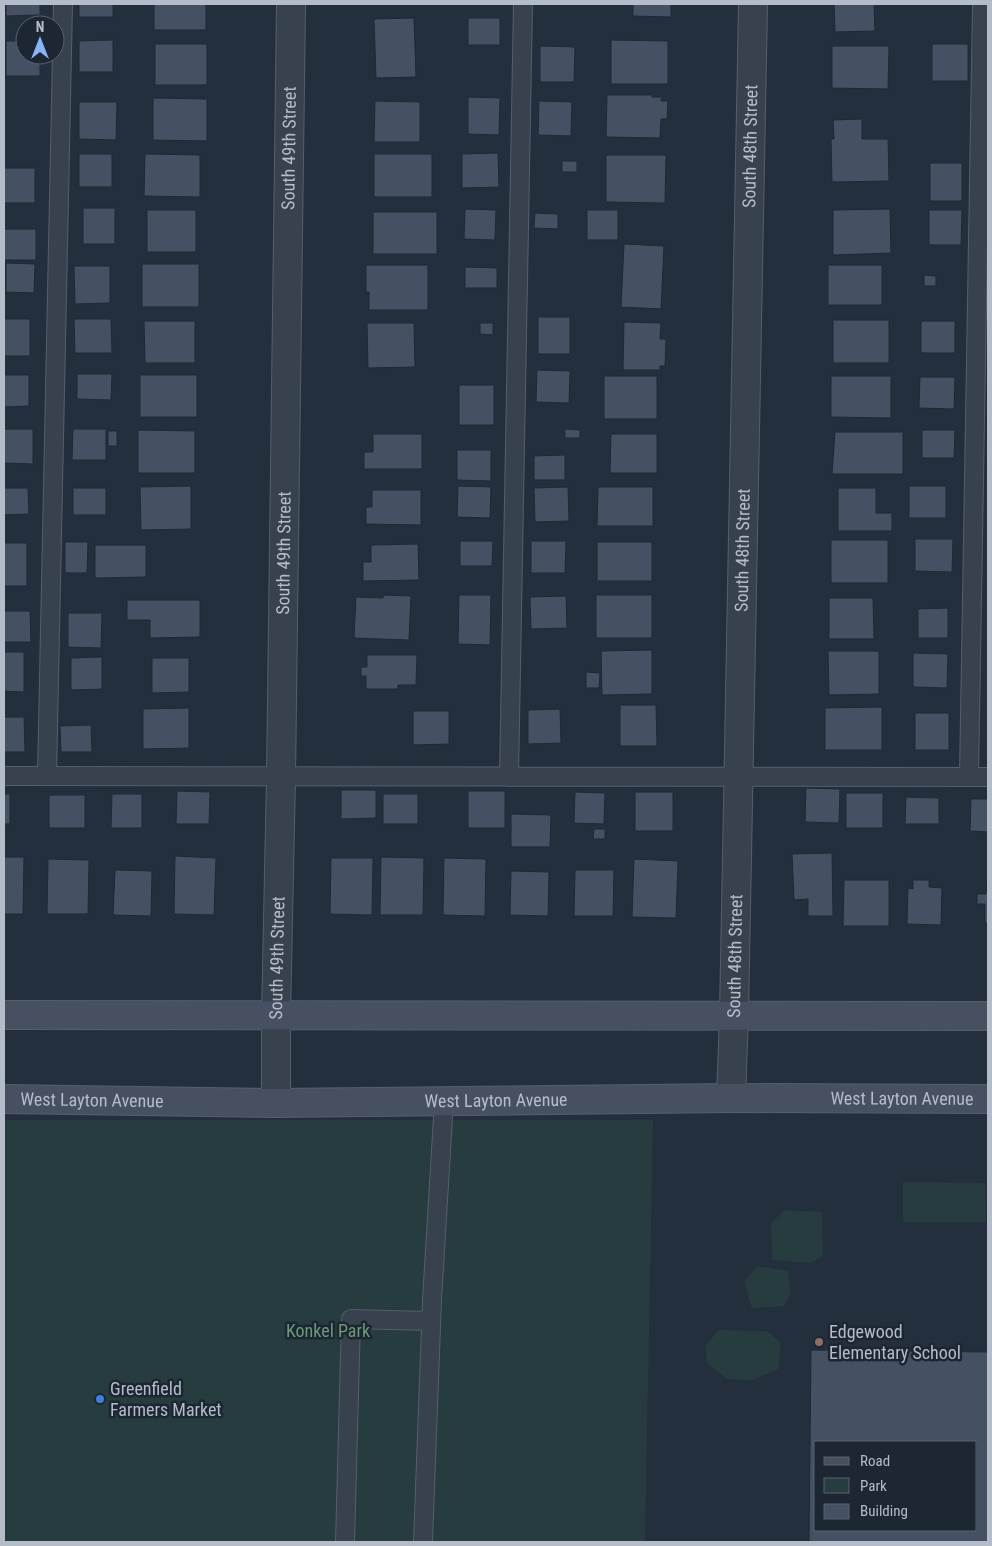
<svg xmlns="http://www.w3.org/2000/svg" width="992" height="1546" font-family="'Roboto Condensed',sans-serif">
	<rect width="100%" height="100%" fill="#242f3e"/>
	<!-- green -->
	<path fill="#263c3f" d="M4,1120h649l-8,422h-641z
		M903,1182l82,1 1,39h-83z
		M784,1210l38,2 1,44 -13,7 -38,-3 -1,-37z
		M757,1266l31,5 3,22 -7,13 -32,2 -8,-26z
		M719,1330l48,1 14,12 -3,26 -26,11 -25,-1 -20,-16 -2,-17z"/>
	<!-- building -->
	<path fill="#455162" stroke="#1f2835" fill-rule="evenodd" d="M6,4h34v11l-34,1z
		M79,4h34v13h-34z
		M154,4h52v26h-52z
		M633,4h38v13l-38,-1z
		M834,4h40l1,27 -40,1z
		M414,18l2,59 -40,1 -2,-59z
		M468,18h32v27h-32z
		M113,40v32h-34v-31z
		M611,40l57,1v43h-57z
		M6,41h19v14h15v21h-34z
		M155,44h52v41h-52z
		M932,44h36v37h-36z
		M540,46l35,1 -1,35h-34z
		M832,46h57l-1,43 -56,-1z
		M607,95h45v2h10l-1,4h7l-1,18h-6l-1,19 -54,-1z
		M468,97l32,1 -1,37 -31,-1z
		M153,98l54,1v42l-54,-1z
		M375,101l45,1v40h-46z
		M539,101l33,1 -1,34 -33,-1z
		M79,102h38l-1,38 -37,-1z
		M862,119v20h26l1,42 -57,1 -1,-43h3l-1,-19z
		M498,153l1,34 -37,1v-34z
		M79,154h33v33h-33z
		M145,154l55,1v42l-56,-1z
		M374,154h58v43h-58z
		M606,155h60l-1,48 -59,-1z
		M562,161h15v11h-15z
		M930,163h32v38h-32z
		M4,168h31v35h-31z
		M83,208h32v36h-32z
		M465,209l31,1 -1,30 -31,-1z
		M890,209l1,44 -58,2v-45z
		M147,210h49v42h-49z
		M587,210h31v30h-31z
		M929,210h33l-1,35h-32z
		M373,212h64v42h-64z
		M535,213l23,1v15l-24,-1z
		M4,229h32v31h-32z
		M624,244l40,2 -3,63 -40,-2z
		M6,263l29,1 -1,29 -28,-1z
		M142,264h57v43h-57z
		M366,265h62v45h-59v-18h-3z
		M828,265h54v40h-54z
		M74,266h36v37l-35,1z
		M465,267l32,1v20h-32z
		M924,275l12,1v10h-12z
		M538,317h32v37h-32z
		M4,319h26v37h-26z
		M74,319h37l1,34h-37z
		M833,320h56v43h-56z
		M144,321h51v42h-50z
		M921,321h34v32h-34z
		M624,322l37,1 -1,16h6l-1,27h-5v4h-37z
		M367,323h47l1,44 -47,1z
		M480,323h13v12l-13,-1z
		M537,370l33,1 -1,32 -33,-1z
		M77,374h35l-1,26 -34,-1z
		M4,375h25v31l-25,1z
		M140,375h57v42h-57z
		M604,376h53v43h-53z
		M831,376h60v42l-60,-1z
		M920,377h35l-1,32 -35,-1z
		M459,385h35v40h-35z
		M4,429h29v35l-29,-1z
		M73,429h33v31h-34z
		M565,429l15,1v8h-15z
		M138,430l57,1v42h-57z
		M922,430h33l-1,28h-32z
		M108,431h9v15h-9z
		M835,432h68v42h-71z
		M373,434h49v35h-58v-17h9z
		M611,434h46v39h-47z
		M457,450h34v31l-34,-1z
		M565,455v25h-31v-24z
		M191,486v43l-50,1 -1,-43z
		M458,486l33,1 -1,31 -33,-1z
		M909,486h37v32h-37z
		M568,487l1,34 -34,1 -1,-34z
		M598,487h55v39h-56z
		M4,488h24l1,26 -25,1z
		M73,488h33v27h-33z
		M838,488h38v25h16v18h-54z
		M372,490h49v35l-55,-1v-17h6z
		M915,539h38l-1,33 -37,-1z
		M831,540h57v43h-57z
		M460,541h33l-1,25h-32z
		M531,541h35l-1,32h-34z
		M65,542h23l-1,31h-22z
		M597,542h55v39h-55z
		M4,543h23v43h-23z
		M418,544l1,36 -56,1v-19h8v-17z
		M95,545h51v32l-51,1z
		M384,595l27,1 -2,44 -55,-2 2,-41 27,1z
		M459,595h32l-1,50 -32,-1z
		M596,595h56v43h-56z
		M566,596l1,32 -36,1 -1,-32z
		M829,598h44l1,41h-45z
		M127,600h73v37l-50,1v-18h-23z
		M948,608v30h-30v-29z
		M4,611h26l1,31h-27z
		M68,613h34l-1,35 -33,-1z
		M652,650v44l-50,1 -1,-44z
		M828,651h51v43l-50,1z
		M4,652h20v40l-20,-1z
		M913,653l35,1 -1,34 -34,-1z
		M367,655h50l-1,30h-18v4h-32v-13h-5v-9h6z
		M102,657v32l-31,1v-32z
		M152,658h37v34l-37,1z
		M586,672l14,1 -1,15h-13z
		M620,705h36l1,41h-37z
		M882,707v43h-57v-42z
		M189,708v40l-46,1v-40z
		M560,709l1,34 -33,1v-34z
		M413,711h36v33l-36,1z
		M915,713h34v37h-34z
		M4,717h20l1,35h-21z
		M91,725l1,27h-31l-1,-26z
		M806,788l34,1 -1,34 -34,-1z
		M341,790h35v28l-35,1z
		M177,791l33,1 -1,32h-33z
		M468,791h37v37h-37z
		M575,792l30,1 -1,31 -30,-1z
		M635,792h38v39h-38z
		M846,793h37v35h-37z
		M4,794h6v30h-6z
		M112,794h30v34h-31z
		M383,794h35v30h-35z
		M49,795h36v33h-36z
		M906,797l33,1v26h-34z
		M971,799h17v33l-18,-1z
		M511,814l40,1 -1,32h-39z
		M594,829h11v10h-12z
		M832,853l1,63h-25v-17l-14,1 -2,-46z
		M175,856l41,2 -2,57 -40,-1z
		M4,857h20l-1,57h-19z
		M381,857l43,1 -1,57h-43z
		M331,858h42l-1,57 -42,-1z
		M444,858l42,1 -1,57 -42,-1z
		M48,859l41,1 -1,54h-41z
		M634,859l44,2 -2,57 -44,-1z
		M115,870l37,1 -1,45 -38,-1z
		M575,870h39l-1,46h-39z
		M511,871l38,1 -1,44 -38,-1z
		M844,880h45v46h-46z
		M913,880h16v7l13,1 -1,37 -34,-1 1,-36 5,1z
		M987,880h1v43h-3v-19h-8v-10h9z
		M811,1350l177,2v190h-179zM816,1442h160v88h-160z"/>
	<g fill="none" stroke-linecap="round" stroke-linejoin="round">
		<defs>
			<path id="service" d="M4,776l984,1
				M47,776l16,-772
				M509,777l14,-773
				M969,777l13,-773
				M345,1542l6,-223 80,2
				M423,1542l9,-242 12,-199"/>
			<g id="minor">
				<path id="s1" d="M731,1098l3,-83 19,-1011"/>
				<path id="s2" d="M276,1103v-87l5,-239 10,-773"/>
			</g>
			<g id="secondary">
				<path d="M4,1015l984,1"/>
				<path id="s3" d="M4,1099l272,4 455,-5 257,1"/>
			</g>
		</defs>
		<!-- service casing -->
		<use href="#service" stroke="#565f6c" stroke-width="20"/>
		<!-- minor casing -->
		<use href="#minor" stroke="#565f6c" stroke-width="30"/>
		<!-- secondary casing -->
		<use href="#secondary" stroke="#565f6c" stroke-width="30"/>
		<!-- service -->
		<use href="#service" stroke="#38414e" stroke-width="18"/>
		<!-- minor -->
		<use href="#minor" stroke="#38414e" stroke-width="28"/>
		<!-- secondary -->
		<use href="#secondary" stroke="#465061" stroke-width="28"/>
	</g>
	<!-- markers -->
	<circle fill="#8d6e63" stroke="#1d2633" stroke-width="2" cx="819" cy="1342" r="5"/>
	<circle fill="#3f7fe0" stroke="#1d2633" stroke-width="2" cx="100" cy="1399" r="5"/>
	<g text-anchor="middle" stroke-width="5" stroke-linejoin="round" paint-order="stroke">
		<!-- street labels -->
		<g font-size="18" fill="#b4bcc9" stroke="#1d2633">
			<text dy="6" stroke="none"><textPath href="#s1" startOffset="952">South 48th Street</textPath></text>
			<text dy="6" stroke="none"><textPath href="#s2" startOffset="955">South 49th Street</textPath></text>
			<text dy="6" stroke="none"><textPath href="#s1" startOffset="548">South 48th Street</textPath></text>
			<text dy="6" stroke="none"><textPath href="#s2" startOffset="550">South 49th Street</textPath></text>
			<text dy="6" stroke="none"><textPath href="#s1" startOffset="142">South 48th Street</textPath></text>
			<text dy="6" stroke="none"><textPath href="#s2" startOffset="145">South 49th Street</textPath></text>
			<text dy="6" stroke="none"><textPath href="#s3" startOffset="898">West Layton Avenue</textPath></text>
			<text dy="6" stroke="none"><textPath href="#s3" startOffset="88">West Layton Avenue</textPath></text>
			<text dy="6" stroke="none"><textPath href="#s3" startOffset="492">West Layton Avenue</textPath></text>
		</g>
		<!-- park labels -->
		<g font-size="18" fill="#6b9a76" stroke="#1d2633">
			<text x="328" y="1337">Konkel Park</text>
		</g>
		<!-- poi labels -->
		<g font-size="18" fill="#b4bcc9" stroke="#1d2633" text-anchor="start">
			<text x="829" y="1338">Edgewood<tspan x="829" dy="21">Elementary School</tspan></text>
			<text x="110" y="1395">Greenfield<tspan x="110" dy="21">Farmers Market</tspan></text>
		</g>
	</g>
	<!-- border -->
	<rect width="992" height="1546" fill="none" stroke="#b4bcc9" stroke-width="10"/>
	<!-- legend -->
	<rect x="814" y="1441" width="162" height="90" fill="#1d2633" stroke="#59626f"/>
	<rect x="824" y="1457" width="25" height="8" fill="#465061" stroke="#59626f"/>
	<text x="860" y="1466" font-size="15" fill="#b4bcc9">Road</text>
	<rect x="824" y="1478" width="25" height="15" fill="#263c3f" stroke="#59626f"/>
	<text x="860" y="1491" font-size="15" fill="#b4bcc9">Park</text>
	<rect x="824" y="1504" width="25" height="15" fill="#455162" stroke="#59626f"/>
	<text x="860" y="1516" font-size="15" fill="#b4bcc9">Building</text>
	<!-- north arrow -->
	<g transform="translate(40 40)"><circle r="24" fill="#1d2633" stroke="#59626f"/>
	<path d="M0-4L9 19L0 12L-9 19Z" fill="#8ab4f8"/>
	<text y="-8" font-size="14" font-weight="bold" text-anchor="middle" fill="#b4bcc9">N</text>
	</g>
</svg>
